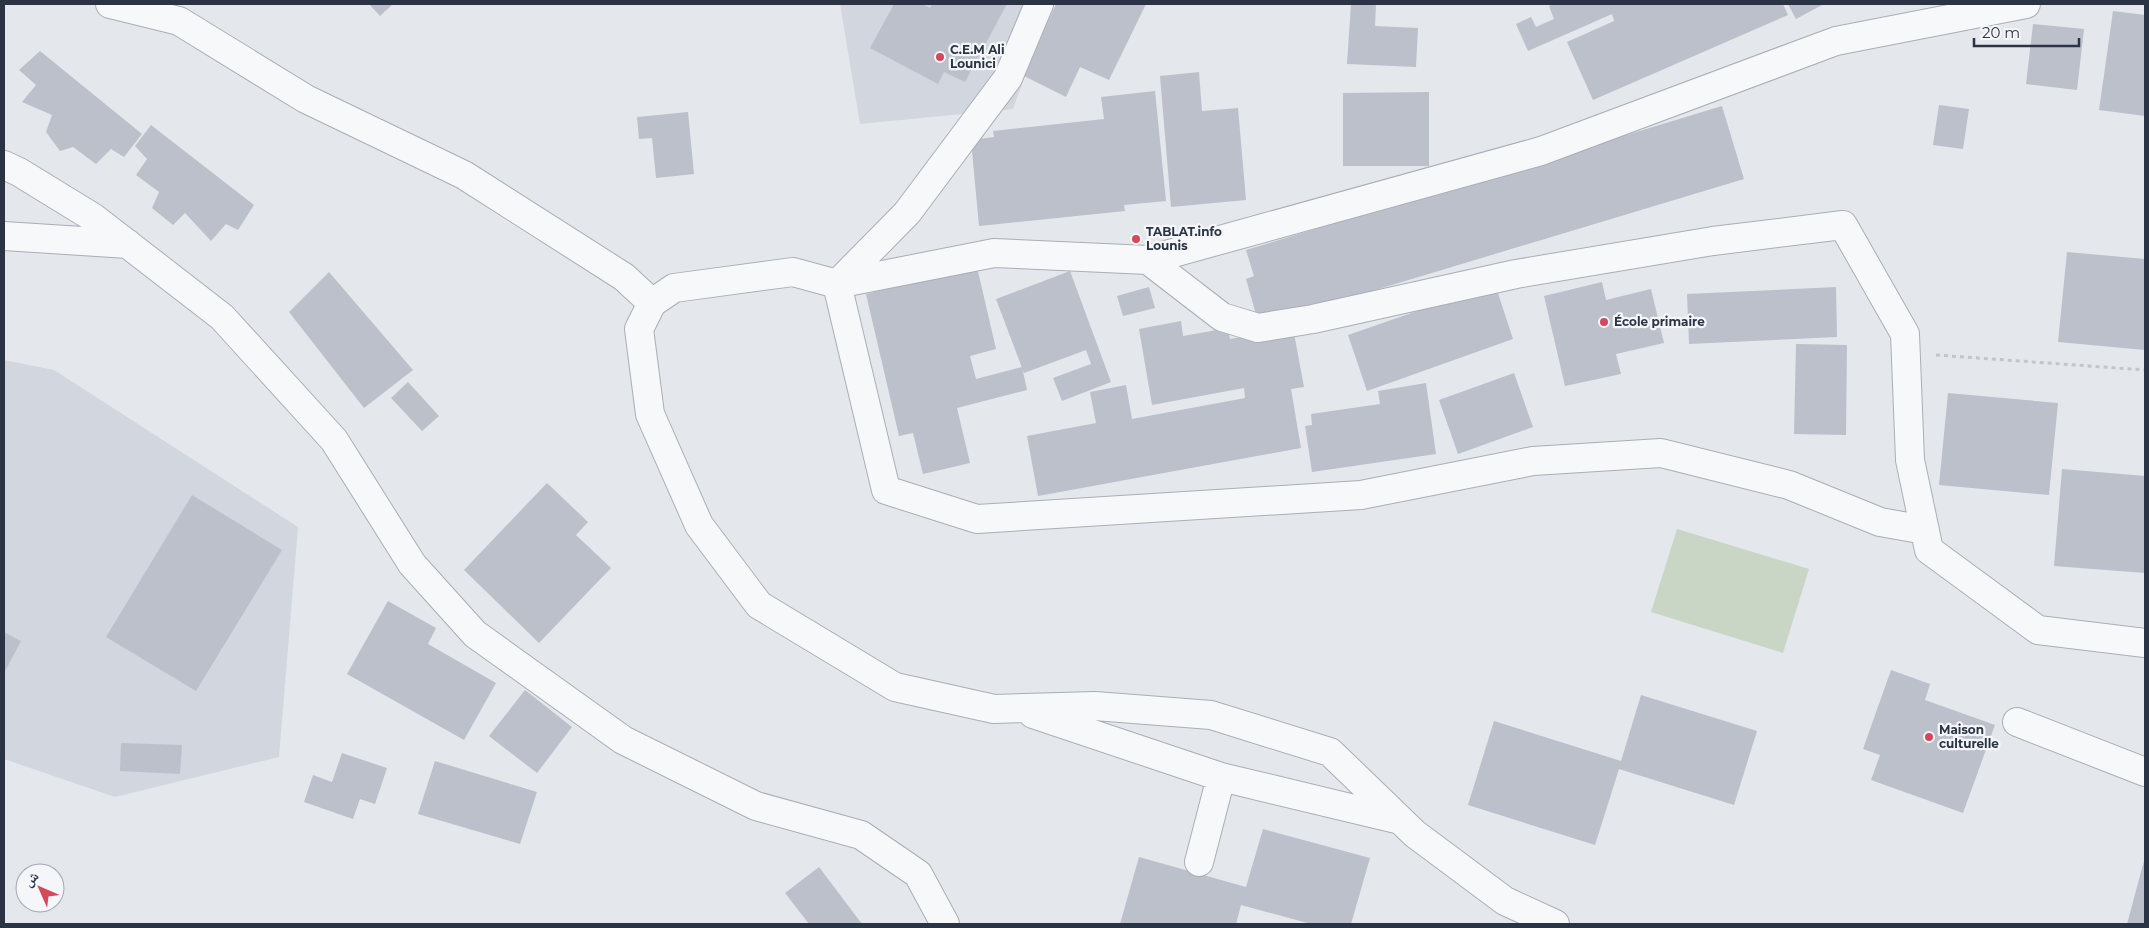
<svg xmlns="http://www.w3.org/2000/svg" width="2149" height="928" font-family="Montserrat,'Noto Naskh Arabic',sans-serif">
	<rect width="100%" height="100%" fill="#e4e7ec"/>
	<!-- built -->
	<path fill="#d2d6de" d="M840,4h211l-38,105 -153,15z
		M4,360l50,10 244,157 -19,230 -164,40 -111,-38z"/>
	<!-- green -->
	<path fill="#c9d6c5" d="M1677,529l132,40 -26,84 -132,-41z"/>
	<!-- building -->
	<path fill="#bbc0ca" d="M369,4h24l-13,12z
		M894,4h28l8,4 2,-4h75l-42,78 -21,-10 -6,12 -68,-36z
		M1056,4h90l-37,76 -29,-13 -14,30 -44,-22z
		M1351,4h25l-1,22 43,2 -2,39 -69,-3z
		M1554,4h229l5,11 -195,85 -26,-58 47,-21 -2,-7 -84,37 -12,-27 15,-7 5,10 18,-8 -5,-13z
		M1788,4h36l-28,15z
		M2113,11l32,4v101l-46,-6z
		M2033,24l51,5 -7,61 -51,-6z
		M40,51l102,83 -18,23 -13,-8 -15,15 -23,-17 -13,4 -14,-19 6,-17 -30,-13 14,-17 -17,-15z
		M1199,72l3,39 36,-3 8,92 -75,7 -11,-131z
		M1155,91l11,110 -42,4 1,6 -146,15 -8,-86 23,-3 -1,-6 111,-12 -3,-22z
		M1429,92v74h-86v-73z
		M1939,105l30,4 -6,40 -30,-4z
		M1722,106l22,73 -485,146 -13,-46 8,-3 -8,-26z
		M688,112l6,62 -38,4 -4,-40 -13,1 -2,-22z
		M151,125l103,80 -16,25 -12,-6 -15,17 -26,-28 -12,12 -21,-17 7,-16 -23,-17 11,-16 -12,-13z
		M2067,252l78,7v91l-87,-8z
		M977,267l19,82 -26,7 6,23 46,-12 5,23 -70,18 13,55 -47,11 -10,-41 -14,3 -33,-142z
		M1070,271l41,111 -49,19 -9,-23 38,-14 -5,-14 -62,23 -28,-74z
		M329,272l84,98 -49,38 -75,-96z
		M1602,282l4,18 45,-11 13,54 -48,11 5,20 -56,12 -21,-90z
		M1495,284l18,55 -146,52 -19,-56z
		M1149,287l6,21 -32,8 -6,-20z
		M1836,287l1,50 -148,7 -2,-50z
		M1181,321l2,15 45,-8 2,11 63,-11 11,59 -13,2 10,59 -263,48 -11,-60 69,-13 -6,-31 36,-7 6,34 113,-21 -1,-10 -92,17 -13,-76z
		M1796,344l51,1 -1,90 -52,-1z
		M1514,373l19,54 -75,27 -19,-54z
		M408,382l31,34 -17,15 -31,-33z
		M1426,383l10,71 -124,18 -7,-46 7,-1 -1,-11 69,-10 -2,-13z
		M1948,393l110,10 -9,92 -110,-10z
		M2062,469l83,7v97l-91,-7z
		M547,483l41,39 -12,13 35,33 -72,75 -75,-73z
		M192,495l90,55 -86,141 -90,-54z
		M388,601l48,27 -8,16 68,39 -32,57 -117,-66z
		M4,632l17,9 -17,32z
		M1891,670l39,14 -5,16 70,25 -32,88 -92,-33 9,-25 -17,-6z
		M525,690l47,37 -35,46 -48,-37z
		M1641,695l116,36 -23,74 -115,-36 -24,76 -127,-40 26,-84 127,40z
		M121,743l61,2 -2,29 -60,-3z
		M342,753l45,15 -12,36 -15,-5 -7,20 -49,-17 9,-27 19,7z
		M435,761l102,31 -17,52 -102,-30z
		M1263,829l107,29 -19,66h-40l-70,-19 -5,19h-116l19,-67 107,30z
		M2145,857v67h-18z
		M819,867l43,57h-53l-24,-31z"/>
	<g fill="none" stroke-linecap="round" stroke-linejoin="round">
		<defs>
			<path id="minor" d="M110,4l69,17 127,78 158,76 160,102 28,26
				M1039,4l-31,74 -101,135 -70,71 49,206 91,29 384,-24 172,-34 128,-8 128,32 91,37 45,8
				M4,165l15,7 75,46 128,99 112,123 78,124 63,70 148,106 133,66 105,29 57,39 27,50
				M4,236l124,8
				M1148,260l74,57 36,11 55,-9 203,-45 197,-33 130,-16 62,109 5,126 19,90 109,80 107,13
				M1033,714l188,63 -22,85
				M2017,722l128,50
				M1221,777l179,43
				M1555,924l-50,-23 -90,-67 -85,-82 -119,-37 -116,-9 -101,3 -99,-22 -136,-82 -60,-80 -49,-111 -11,-85 13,-26 22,-15 119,-16 44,12 157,-31 154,7 393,-109 295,-110 190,-37"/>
		</defs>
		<!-- minor casing -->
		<use href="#minor" stroke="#a9aeb7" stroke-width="30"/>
		<!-- path -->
		<path stroke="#c2c5cb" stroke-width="3" stroke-dasharray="4 4" stroke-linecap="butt" d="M1936,355l209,15"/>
		<!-- minor -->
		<use href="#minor" stroke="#f7f8fa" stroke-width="28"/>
	</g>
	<!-- markers -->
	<g fill="#d1495b" stroke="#f4f6f9" stroke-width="2">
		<circle cx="940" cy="57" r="5"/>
		<circle cx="1136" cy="239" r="5"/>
		<circle cx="1604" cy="322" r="5"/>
		<circle cx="1929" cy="737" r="5"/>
	</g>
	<g text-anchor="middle" stroke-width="4.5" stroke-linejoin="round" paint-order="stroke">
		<!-- poi labels -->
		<g font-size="12" font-weight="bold" fill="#2b3445" stroke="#f4f6f9" text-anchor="start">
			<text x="950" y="54">C.E.M Ali<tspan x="950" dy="14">Lounici</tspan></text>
			<text x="1146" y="236">TABLAT.info<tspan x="1146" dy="14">Lounis</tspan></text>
			<text x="1614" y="326">École primaire</text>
			<text x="1939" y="734">Maison<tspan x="1939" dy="14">culturelle</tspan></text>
		</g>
	</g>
	<!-- border -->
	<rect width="2149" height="928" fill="none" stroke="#2b3445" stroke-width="10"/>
	<!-- north arrow -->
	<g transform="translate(40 888) rotate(315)"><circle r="24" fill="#f4f6f9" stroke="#a4a8b1"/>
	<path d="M0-4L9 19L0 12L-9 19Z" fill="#d1495b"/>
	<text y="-8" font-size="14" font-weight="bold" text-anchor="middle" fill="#2b3445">ش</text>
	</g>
	<!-- scale -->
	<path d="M1974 38v8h105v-8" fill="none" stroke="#2b3445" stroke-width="2.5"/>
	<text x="1982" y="38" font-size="15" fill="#2b3445" stroke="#f4f6f9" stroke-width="4" paint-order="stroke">20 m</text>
</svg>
